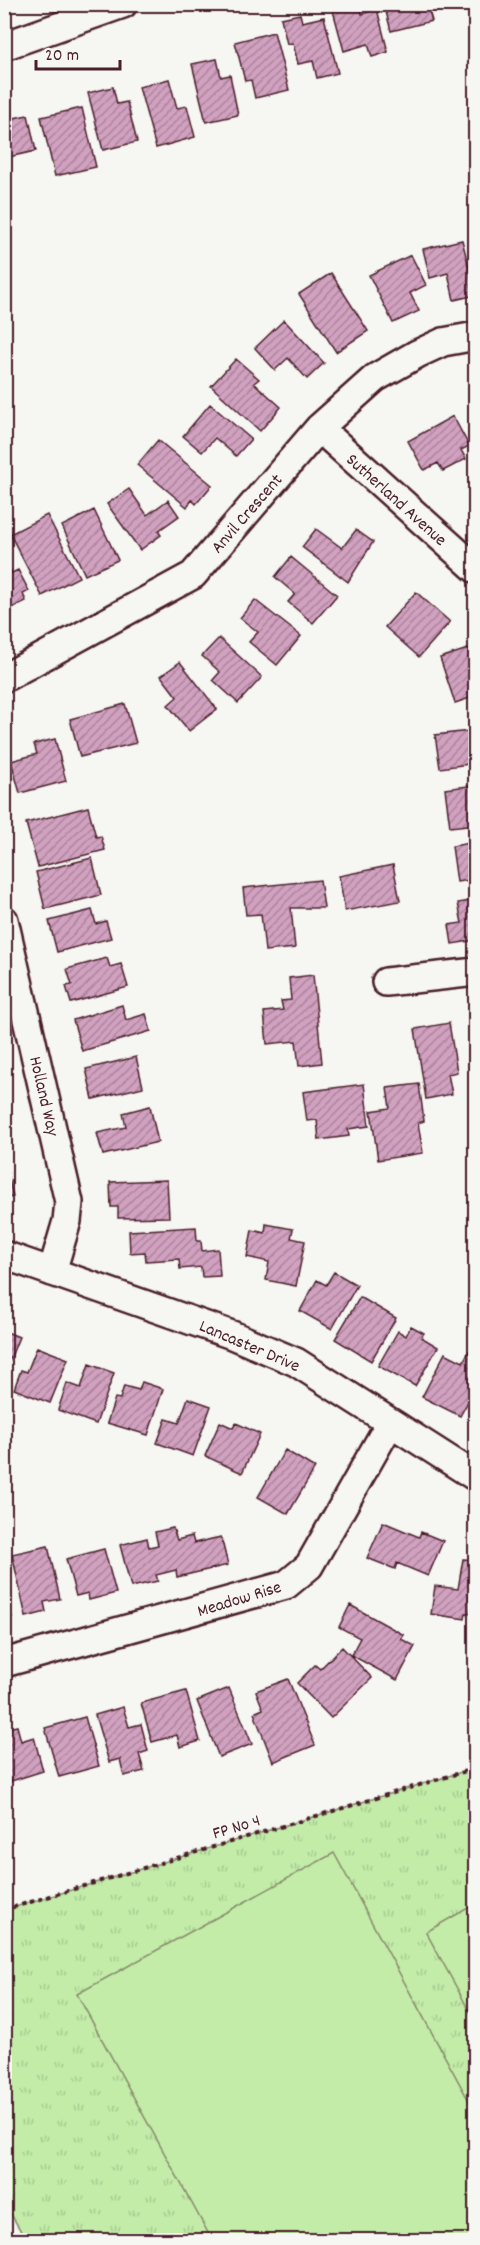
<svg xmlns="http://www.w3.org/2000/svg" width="480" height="2245" font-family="Dekko,sans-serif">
	<defs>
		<pattern id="grass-tufts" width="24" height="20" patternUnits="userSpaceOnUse" patternTransform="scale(1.5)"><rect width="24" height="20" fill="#c2eca8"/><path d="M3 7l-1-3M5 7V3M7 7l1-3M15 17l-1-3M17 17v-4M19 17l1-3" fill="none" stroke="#a8ca91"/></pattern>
		<pattern id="building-hatch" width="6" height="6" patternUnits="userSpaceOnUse" patternTransform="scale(1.5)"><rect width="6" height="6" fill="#d1a1c0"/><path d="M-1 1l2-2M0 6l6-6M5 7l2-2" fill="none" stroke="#ac839c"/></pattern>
	</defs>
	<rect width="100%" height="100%" fill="#f6f6f2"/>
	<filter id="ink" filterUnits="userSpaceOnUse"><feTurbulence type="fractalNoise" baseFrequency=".0167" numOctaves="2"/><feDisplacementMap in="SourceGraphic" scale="12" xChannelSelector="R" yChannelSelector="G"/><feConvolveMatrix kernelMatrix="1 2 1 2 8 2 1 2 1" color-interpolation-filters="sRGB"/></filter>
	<g filter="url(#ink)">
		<!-- grass -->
		<path fill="url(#grass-tufts)" stroke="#86866a" stroke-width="1.5" d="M475,1768v472h-449l-21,-36v-294z"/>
		<!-- green -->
		<path fill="#c2eca8" stroke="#86866a" stroke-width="1.5" d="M334,1853l141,259v128h-263l-135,-246z
			M475,1904v117l-49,-89z"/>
		<!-- building -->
		<path fill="url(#building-hatch)" stroke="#4a1f2b" stroke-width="1.5" d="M340,4h19l3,10 15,-5 11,43 -16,5 -4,-13 -24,7 -12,-44z
			M384,4h43l5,17 -41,10z
			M436,4h35l-33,8z
			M300,14l2,8 22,-5 14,56 -21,5 -4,-17 -15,3 -5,-21 -6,1 -6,-26z
			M274,32l15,58 -34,8 -4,-18 -6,1 -10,-39z
			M217,59l4,18 9,-2 8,40 -32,7 -14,-58z
			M169,79l8,29 10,-2 8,31 -39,11 -17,-61z
			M113,87l4,17 10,-2 10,40 -34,8 -15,-57z
			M82,108l14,59 -41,9 -14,-59z
			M28,115l8,36 -32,7v-38z
			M462,240l14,55 -22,5 -6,-27 -18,5 -7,-29z
			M411,255l15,30 -16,8 9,18 -26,12 -24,-48z
			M331,273l37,58 -32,21 -37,-58z
			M284,320l40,43 -17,16 -19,-21 -13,12 -20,-22z
			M236,359l23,20 -5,4 27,24 -21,24 -49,-45z
			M210,404l41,35 -15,17 -21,-18 -13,14 -19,-16z
			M453,416l16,30 -8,4 5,9 -23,12 -5,-8 -14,7 -16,-29z
			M158,440l54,45 -16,19 -4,-4 -5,7 -50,-42z
			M129,489l18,26 21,-15 11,16 -21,15 3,4 -21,15 -33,-46z
			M94,510l24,50 -33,15 -23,-49z
			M47,515l32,62 -37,19 -32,-62z
			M316,529l26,19 14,-18 17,12 -25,40 -46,-35z
			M291,557l46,38 -24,28 -25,-21 7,-8 -20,-17z
			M4,558l8,15 6,-3 11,21 -6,3 3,7 -22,11z
			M416,592l34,30 -31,35 -34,-30z
			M255,600l46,36 -24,29 -28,-23 9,-10 -18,-14z
			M219,638l43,39 -24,26 -25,-23 7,-8 -18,-16z
			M471,648l5,13v35l-21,7 -15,-45z
			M180,662l37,47 -28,22 -21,-26 9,-8 -16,-21z
			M125,704l11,39 -56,14 -10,-38z
			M470,724h6v39l-36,5 -5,-33 35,-4z
			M55,739l11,42 -46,12 -9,-32 26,-7 -3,-10z
			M476,785v39l-26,3 -5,-38z
			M88,807l8,30 5,-1 4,14 -67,17 -12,-44z
			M476,842v37l-19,3 -5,-36z
			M92,858l9,37 -56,14 -9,-37z
			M393,865l7,36 -55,10 -6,-35z
			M320,880l4,28h-33l4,40 -30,3 -4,-37 -15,1 -3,-27z
			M476,900v40l-24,4 -3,-19 13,-2 -4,-20z
			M92,910l4,14 10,-3 5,17 -54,14 -8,-31z
			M107,958l3,9 11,-3 7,23 -57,16 -5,-17 6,-1 -5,-16z
			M313,975l9,88 -23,3 -3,-25 -29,3 -3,-32 19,-2 -2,-9 10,-1 -2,-22z
			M122,1005l4,15 20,-6 5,17 -69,20 -9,-31z
			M449,1023l8,49 -9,2 4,20 -26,5 -11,-70z
			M136,1057l7,30 -50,12 -7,-30z
			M364,1084l5,42 -21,3 1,7 -30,4 -2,-20 -10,1 -4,-29z
			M419,1084l5,37 -6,2 5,30 -45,7 -7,-49 19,-3 -3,-20z
			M150,1106l8,36 -55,13 -6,-22 29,-6 -3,-14z
			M4,1156l9,41 -9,2z
			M167,1180l2,37 -51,1v-11h-7l-1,-25z
			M266,1224l27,5 -2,9 14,3 -9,45 -30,-6 3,-18 -22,-5 5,-27 13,3z
			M196,1227l1,14h4l1,10 16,-2 2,27 -18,1 -1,-10 -21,2 -1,-10 -33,2 -1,-9 -15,1 -1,-22z
			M334,1272l23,13 -25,44 -32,-18 17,-31 9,5z
			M360,1297l36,21 -25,43 -36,-22z
			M411,1326l13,7 -3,4 17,10 -23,39 -37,-20 20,-35 8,5z
			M4,1331l15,6 -15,37z
			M37,1347l31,12 -18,44 -36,-14 7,-19 6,2z
			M469,1351l7,3v33l-16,29 -38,-19 23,-44 18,9z
			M89,1364l25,9 -18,51 -38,-14 9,-27 14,5z
			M142,1382l21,7 -15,46 -41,-12 8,-25 5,1 4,-13 15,4z
			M188,1398l23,8 -18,50 -36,-13 9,-24 13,4z
			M220,1422l13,6 3,-5 24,11 -18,39 -37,-17z
			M285,1450l30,18 -27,46 -30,-17z
			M383,1522l36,15 2,-5 22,9 -15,35 -31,-13 -2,6 -28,-11z
			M173,1528l4,12 15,-4 2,7 27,-6 7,28 -51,12 -1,-7 -20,5 2,6 -27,6 -11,-42 27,-7 2,9 9,-2 -3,-13z
			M48,1546l12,53 -16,3 2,10 -20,5 -14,-63z
			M104,1549l12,44 -27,7 -1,-7 -12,3 -10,-37z
			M463,1559l13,1v54l-10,-1 -1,6 -34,-5 4,-28 23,3z
			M4,1585l8,32 -8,1z
			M350,1605l54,30 -3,4 14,7 -18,34 -46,-25 9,-17 -21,-11z
			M342,1647l30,31 -41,40 -34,-35 18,-18 5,4z
			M288,1679l27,66 -42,17 -19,-49 9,-4 -7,-18z
			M229,1688l23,56 -33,13 -22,-56z
			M186,1691l14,50 -20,6 -3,-12 -25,7 -11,-39z
			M123,1707l6,20 12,-3 7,27 -9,3 5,17 -20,5 -4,-17 -11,3 -14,-47z
			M85,1717l14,49 -40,11 -14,-49z
			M17,1726l4,15 13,-4 9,34 -38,12 -1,-54z"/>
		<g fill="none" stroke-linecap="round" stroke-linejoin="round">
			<defs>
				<path id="minor" d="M4,46l119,-42
					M319,428l157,141
					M4,678l189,-103 126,-147 56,-50 42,-24 26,-12 33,-6
					M4,920l65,282 -2,19 -15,51
					M386,982l90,-10
					M4,1255l228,80 64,27 180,115
					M4,1663l282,-78 23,-19 81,-143"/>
			</defs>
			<!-- minor casing -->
			<use href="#minor" stroke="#4a1f2b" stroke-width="32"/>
			<!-- path -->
			<path stroke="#4a1f2b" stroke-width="4" stroke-dasharray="4.5 4.5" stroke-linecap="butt" d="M4,1910l472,-142"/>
			<!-- minor -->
			<use href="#minor" stroke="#f6f6f2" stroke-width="27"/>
		</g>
	</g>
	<g text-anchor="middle" stroke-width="4.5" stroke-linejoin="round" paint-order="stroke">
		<!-- street labels -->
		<g font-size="18" fill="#4a1f2b" stroke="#f6f6f2">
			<text transform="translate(397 499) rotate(42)" y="6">Sutherland Avenue</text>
			<text transform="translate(246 513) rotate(-49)" y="6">Anvil Crescent</text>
			<text transform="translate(45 1096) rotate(77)" y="6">Holland Way</text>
			<text transform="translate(250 1345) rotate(23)" y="6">Lancaster Drive</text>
			<text transform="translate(239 1598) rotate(-17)" y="6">Meadow Rise</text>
			<text transform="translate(236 1826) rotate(-17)" y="6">FP No 4</text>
		</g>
	</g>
	<!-- margin -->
	<rect width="480" height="2245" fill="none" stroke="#f6f6f2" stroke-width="24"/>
	<rect x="12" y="12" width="456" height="2221" fill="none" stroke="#4a1f2b" stroke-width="2" filter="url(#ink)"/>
	<!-- scale -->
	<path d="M36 60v9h84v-9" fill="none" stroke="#4a1f2b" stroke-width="3"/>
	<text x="45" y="60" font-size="18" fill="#4a1f2b" stroke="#f6f6f2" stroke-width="4.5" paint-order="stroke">20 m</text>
</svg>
